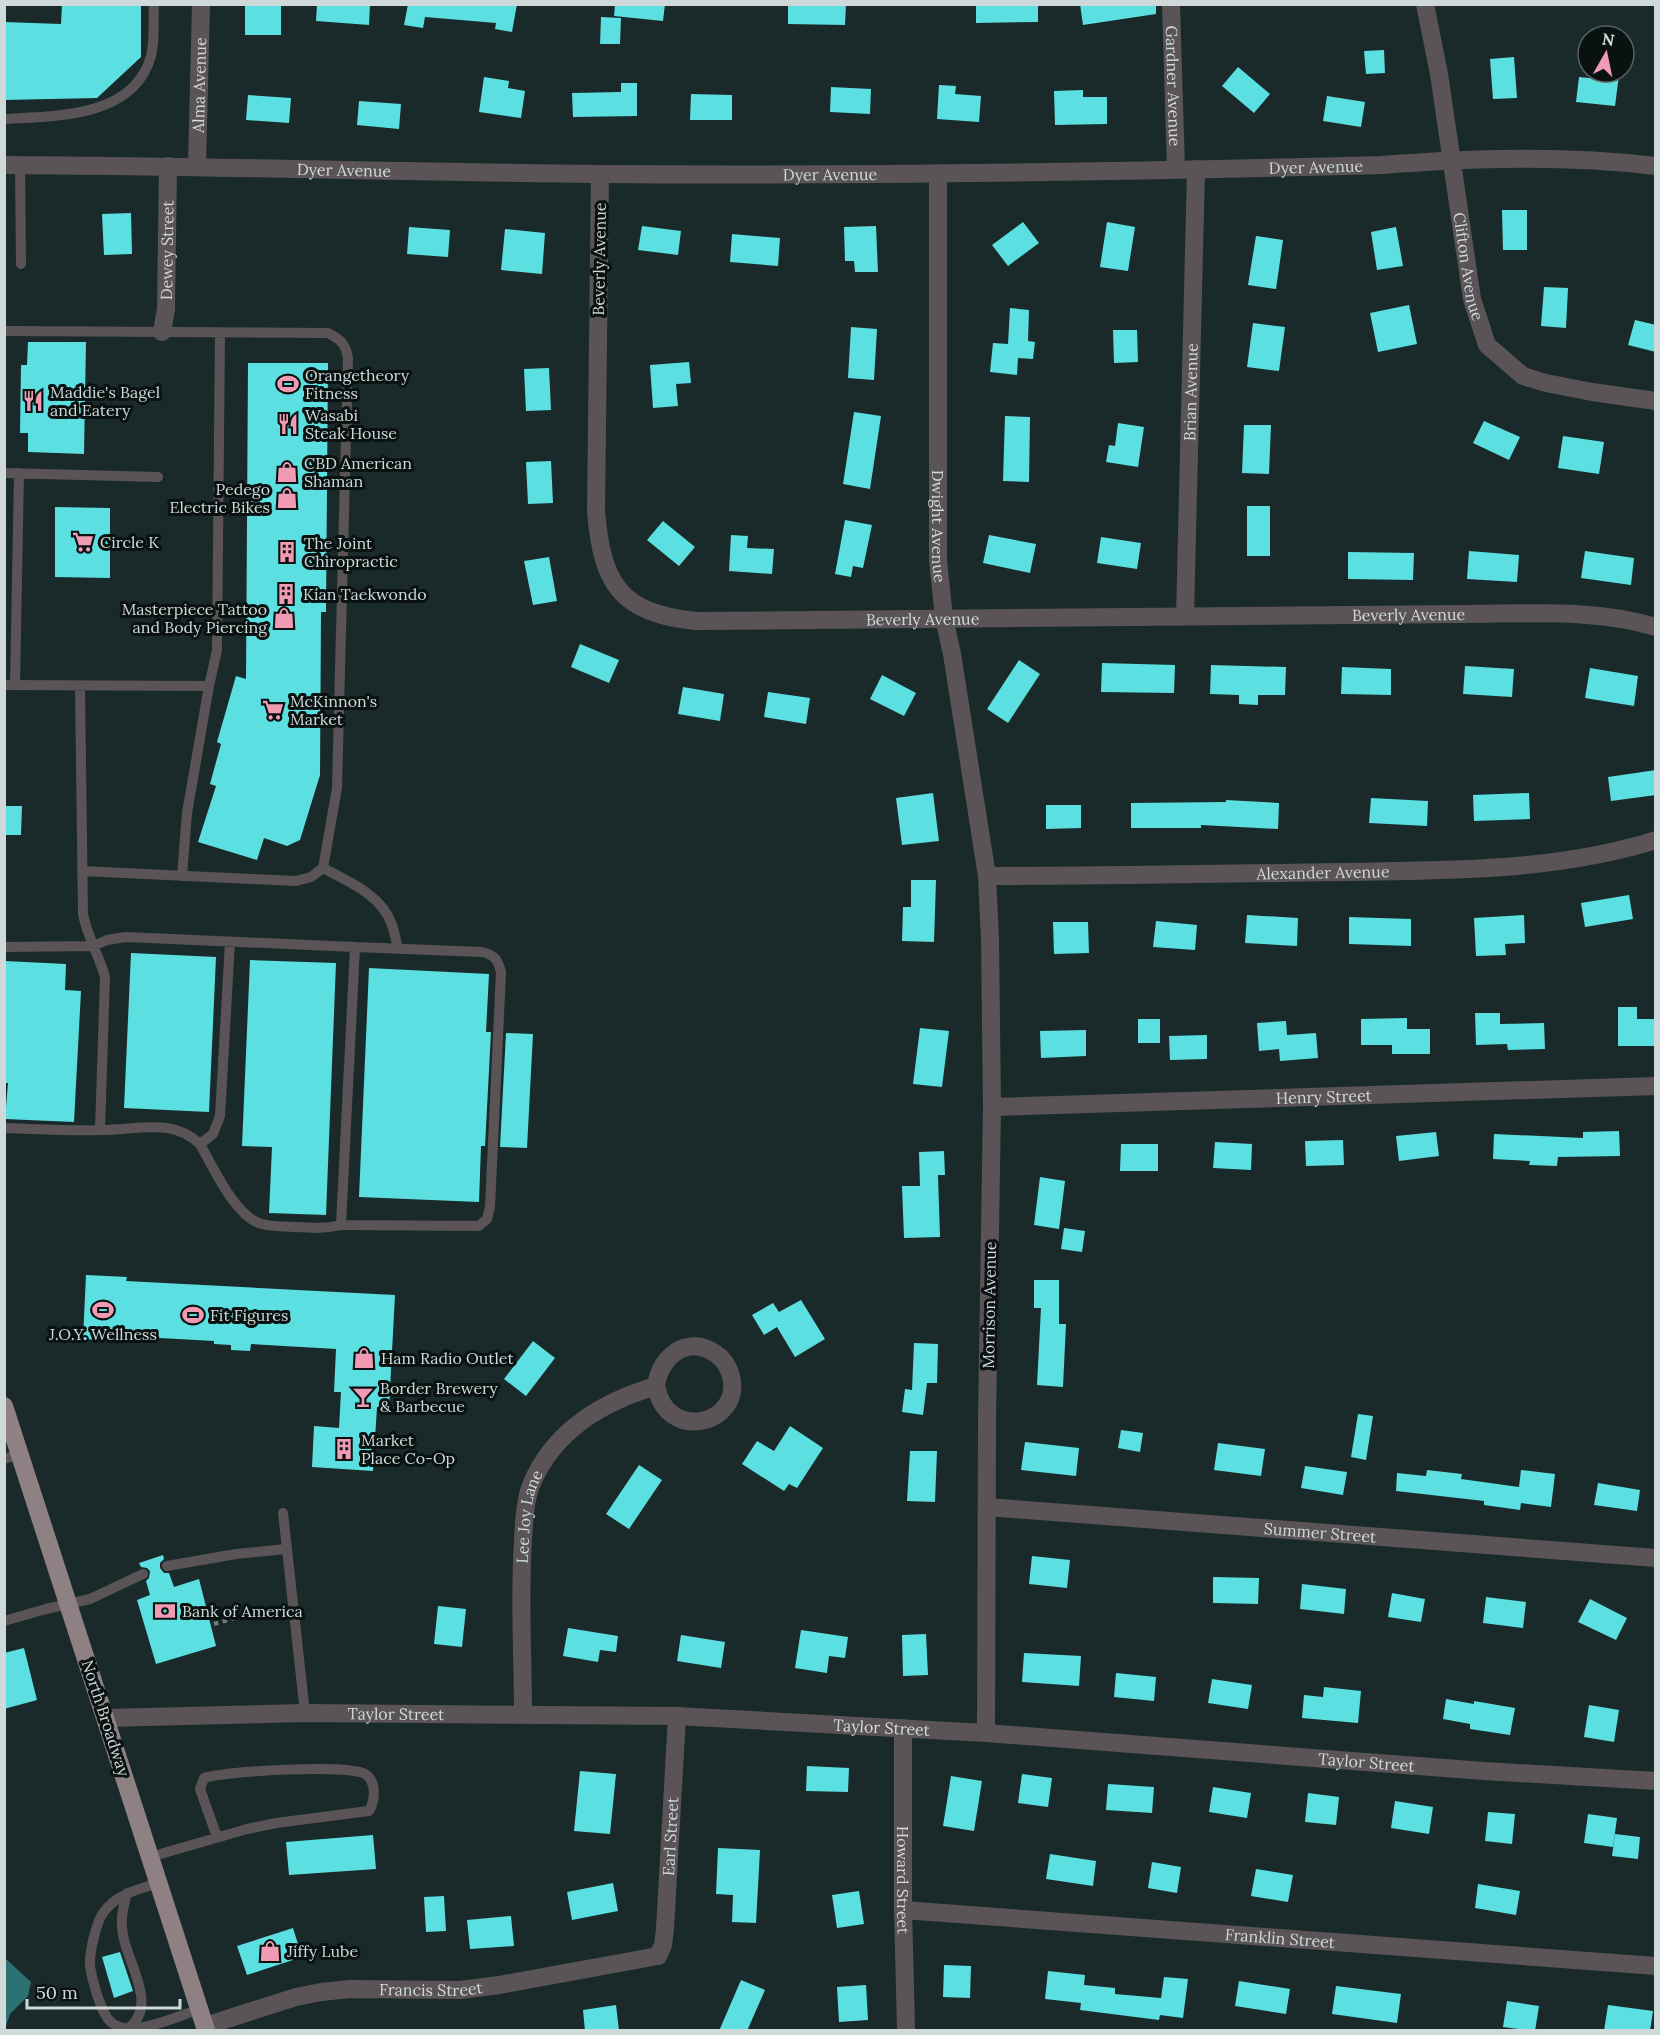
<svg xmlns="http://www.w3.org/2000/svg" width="1660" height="2035" font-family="Lora,serif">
	<rect width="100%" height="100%" fill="#1a2a2a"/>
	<!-- water -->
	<path fill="#2c7272" d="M5,1958l26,24 -3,14 -18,18 -5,15z"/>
	<!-- building -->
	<path fill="#5cdfe0" d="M62,4h79v53l-44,41 -93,2v-78l57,2z
		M245,4h36v31h-36z
		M317,4h53l-1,21 -53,-4z
		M408,4h109l-5,28 -17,-3 1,-6 -71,-6 -2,11 -19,-3z
		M615,4h50l-2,17 -49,-5z
		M788,4h58l-1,21 -57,-1z
		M976,4h62v18l-62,1z
		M1080,4h76v10l-73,11z
		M601,17l20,1 -1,26h-20z
		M1384,50l1,23 -19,1 -2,-23z
		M1514,57l3,41 -24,1 -3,-40z
		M1238,67l32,27 -16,19 -32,-27z
		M1599,73l20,2 -4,31 -39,-4 3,-25 19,2z
		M484,77l25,4 -1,7 17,3 -4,27 -42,-6z
		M621,83h16v33l-64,1 -1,-24 49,-1z
		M939,85l17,1 -1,8 26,2 -2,26 -42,-3z
		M831,87l40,2 -1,25 -40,-2z
		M1083,90v7h24v27l-52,1 -1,-34z
		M691,94l41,1v25h-42z
		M248,95l43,3 -2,25 -43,-3z
		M1327,96l38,6 -4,25 -38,-6z
		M359,101l42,3 -2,25 -42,-4z
		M1502,210h25v40h-24z
		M131,213l1,41 -28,1 -2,-41z
		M1023,222l16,21 -31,23 -16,-21z
		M1107,222l28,5 -7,44 -28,-4z
		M642,226l39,5 -3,24 -40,-5z
		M876,226l2,46h-23l-1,-11h-9l-1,-34z
		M409,227l41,3 -2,27 -41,-3z
		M1396,227l7,39 -26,4 -6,-38z
		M505,229l40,4 -3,41 -41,-4z
		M732,234l48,4 -2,28 -48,-4z
		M1256,236l27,4 -7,49 -28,-4z
		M1544,287l24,1 -2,40 -25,-2z
		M1409,305l8,39 -39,8 -8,-39z
		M1010,308l19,2 -1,31 7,1 -2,17 -15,-1 -1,17 -27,-3 3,-29 15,1z
		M1635,320l21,5v27l-28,-7z
		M1253,323l32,4 -6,44 -32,-4z
		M851,327l26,2 -3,51 -26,-2z
		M1113,330h24l1,32 -24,1z
		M28,342h58l-2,112 -56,-2v-19h-8l1,-68h6z
		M689,362l2,21 -15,1 2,22 -25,2 -3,-43z
		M248,363h80l-2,249h-5l-1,163 -20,65 -13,6 -23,-8 -7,22 -59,-18 18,-56 -6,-2 11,-40 -4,-2 19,-66 10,3z
		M549,368l2,42 -25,1 -2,-42z
		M854,412l27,4 -11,73 -27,-5z
		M1005,416l25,1 -1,65 -26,-1z
		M1484,421l36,16 -11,23 -36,-17z
		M1118,423l26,4 -6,40 -32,-5 3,-17 6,1z
		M1244,425h27l-2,49 -27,-1z
		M1563,436l41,6 -5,32 -41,-6z
		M551,461l2,42 -25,1 -2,-42z
		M1247,506h23v50h-23z
		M55,507l55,1v70l-55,-1z
		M845,520l27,5 -9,43 -10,-2 -2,11 -16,-3z
		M663,521l32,26 -16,19 -32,-26z
		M731,535l17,1 -1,12 27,1 -2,25 -43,-3z
		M989,535l47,9 -6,29 -47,-10z
		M1101,537l40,6 -4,26 -40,-6z
		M1469,551l50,4 -2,27 -50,-3z
		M1585,551l49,7 -3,27 -50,-7z
		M1348,552l66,1 -1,27 -65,-1z
		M549,557l8,44 -24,4 -9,-44z
		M580,644l39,16 -10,23 -38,-16z
		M1019,660l21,14 -32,49 -21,-14z
		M1102,663l73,2 -1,28 -73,-1z
		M1211,665l75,2 -1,28h-27v10l-19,-1v-9l-29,-1z
		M1465,666l49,3 -2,28 -49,-3z
		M1342,667l49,2v26l-50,-1z
		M1590,668l48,8 -4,30 -49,-8z
		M882,675l34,18 -12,23 -34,-17z
		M683,687l41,7 -4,27 -42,-7z
		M768,692l42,6 -4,26 -42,-7z
		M1656,770v25l-45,6 -3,-24z
		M933,793l6,48 -37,4 -6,-47z
		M1529,793l1,26 -56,2 -1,-26z
		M1371,798l57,3 -1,25 -58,-3z
		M1226,800l53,3 -1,26 -77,-4v3h-70v-25l95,-1z
		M1046,805h35v23l-35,1z
		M4,806h18l-1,29h-17z
		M911,880h25l-2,62 -32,-1 1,-34h8z
		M1629,895l4,24 -48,8 -4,-24z
		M1247,915l51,3 -1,28 -52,-3z
		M1524,915l1,28 -20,1 1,11 -30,1 -2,-38z
		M1349,917l62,2v27l-62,-2z
		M1156,921l41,4 -2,25 -42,-3z
		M1053,922h35l1,31 -35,1z
		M131,953l85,4 -7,155 -85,-4z
		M250,960l86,3 -10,252 -57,-2 3,-66 -30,-1z
		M5,961l61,3 -1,26 16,1 -7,131 -69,-3 3,-36h-4z
		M369,968l120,6 -3,58h5l-6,114h-4l-2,56 -120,-5z
		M1618,1007h19v12h19v27h-38z
		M1475,1013h25v11l44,-1 1,26 -37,1 -1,-6 -31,1z
		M1407,1018v11h23v25h-38v-9h-31v-26z
		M1138,1019h22v24h-22z
		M1286,1021l1,14 29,-2 2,25 -38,3 -1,-12 -20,2 -2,-28z
		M920,1028l29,3 -7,56 -29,-3z
		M1086,1030v26l-45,2 -1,-27z
		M506,1033l27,1 -6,114 -27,-1z
		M1207,1035v24l-37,1 -1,-24z
		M1619,1131l1,25 -62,1 -1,9 -28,-1 1,-4 -37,-2 1,-25 89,4v-6z
		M1436,1132l3,24 -40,5 -3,-25z
		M1343,1140l1,25 -38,1 -1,-25z
		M1215,1142l37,2 -1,26 -38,-2z
		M1121,1144h37v27h-38z
		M944,1151l1,24h-7l2,62 -36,1 -2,-52h18l-1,-34z
		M1040,1177l25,4 -6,48 -25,-4z
		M1064,1228l21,3 -3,21 -21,-3z
		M86,1275l41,2 -1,4 269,14 -6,113 -12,-1 -4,64 -61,-4 2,-41 25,2 2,-36h-7l2,-43 -85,-5 -1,7 -19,-1v-5l-17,-1v-3l-91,-5 -1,5 -39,-2z
		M1034,1280h25v44h7l-3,63 -26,-2 4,-77h-7z
		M801,1300l24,39 -30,18 -18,-30 -13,8 -12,-20 21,-12 6,9z
		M533,1341l22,17 -29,38 -22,-17z
		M914,1343l24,1 -1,39h-10l-4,32 -21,-3 3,-23 7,1z
		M1358,1414l15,2 -7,44 -15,-3z
		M790,1426l33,22 -26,40 -8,-4 -5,7 -42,-27 15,-23 17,10z
		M1121,1430l22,3 -3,19 -22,-4z
		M1025,1442l54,6 -3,28 -55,-6z
		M1218,1443l47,6 -4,27 -47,-6z
		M910,1451h27l-2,51 -28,-1z
		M639,1465l23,15 -33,49 -23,-15z
		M1305,1466l42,6 -4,23 -42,-7z
		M1427,1470l35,4 -1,5 58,8 2,-17 34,4 -4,33 -30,-4 -1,7 -36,-5v-4l-88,-10 1,-18 29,3z
		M1598,1483l42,7 -3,21 -43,-6z
		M163,1555l1,4 -4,4v5l4,5h5l5,14 25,-8 17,67 -60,18 -19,-64 13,-5 -4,-14 3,-3 1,-7 -3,-3 -6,-1 -2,-4z
		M1032,1556l38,4 -3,28 -38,-4z
		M1213,1577l46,1 -1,26 -45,-1z
		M1302,1584l44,5 -2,25 -44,-5z
		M1392,1593l33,6 -4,23 -33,-5z
		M1486,1597l40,5 -3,26 -40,-5z
		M1590,1599l37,19 -11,22 -38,-18z
		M438,1606l28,3 -4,38 -28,-3z
		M568,1628l50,8 -2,16 -16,-2 -2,12 -35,-6z
		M801,1630l47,7 -3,21 -16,-2 -2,17 -32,-5z
		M926,1634l2,41 -25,1 -1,-41z
		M681,1635l44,7 -4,26 -44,-7z
		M24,1648l13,52 -33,9v-56z
		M1024,1653l57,3 -2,30 -57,-4z
		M1116,1673l40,4 -2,24 -40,-4z
		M1212,1679l40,6 -4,24 -40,-6z
		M1324,1687l37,4 -3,32 -56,-5 2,-23 19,2z
		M1446,1699l28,5v-3l41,7 -5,27 -40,-6v-5l-27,-5z
		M1589,1705l30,5 -5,32 -30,-5z
		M807,1766l42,2 -1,24 -42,-1z
		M580,1771l36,3 -6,60 -36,-3z
		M1022,1774l30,4 -4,29 -30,-4z
		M951,1776l31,5 -8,50 -31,-5z
		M1108,1784l46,3 -2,26 -46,-3z
		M1213,1787l38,6 -4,25 -38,-6z
		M1308,1793l31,4 -3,28 -31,-3z
		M1395,1801l38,6 -4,27 -38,-6z
		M1488,1812l27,2 -3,30 -27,-3z
		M1588,1814l29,4 -4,29 -29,-4z
		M1615,1834l25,3 -2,22 -26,-3z
		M373,1835l3,34 -87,6 -3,-33z
		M718,1848l42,2 -4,73 -24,-1 1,-27 -17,-1z
		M1050,1854l46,7 -3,25 -47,-7z
		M1152,1862l29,5 -4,26 -29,-5z
		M1256,1869l37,6 -5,27 -37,-6z
		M613,1883l5,28 -46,9 -5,-28z
		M1478,1884l42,7 -4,24 -41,-7z
		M859,1891l5,33 -27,4 -5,-33z
		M444,1896l2,35 -20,1 -2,-35z
		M511,1916l3,30 -44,3 -3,-29z
		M293,1928l9,29 -55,18 -10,-29z
		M120,1952l13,39 -19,7 -12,-41z
		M944,1965l27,1 -1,32 -27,-1z
		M1048,1971l37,4 -1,10 31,3v6l46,4 3,-21 24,2 -5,39 -23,-3 -1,5 -79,-10 1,-7 -36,-4z
		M741,1980l24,10 -18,41h-28z
		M1239,1981l51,8 -4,25 -51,-8z
		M866,1985l2,35 -29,2 -2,-35z
		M1336,1986l65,8 -4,29 -65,-9z
		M1507,2001l32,5 -4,25 -32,-4z
		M616,2005l3,26h-34l-2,-21z
		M1608,2005l45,6 -3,20h-46z"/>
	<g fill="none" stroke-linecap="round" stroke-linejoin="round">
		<!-- path -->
		<path stroke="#6f7d7d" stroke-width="4" stroke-dasharray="4.5 4.5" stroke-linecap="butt" d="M214,1624l25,-7"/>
		<!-- lane -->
		<path stroke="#5b5456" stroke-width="10" d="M4,119c52,-3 130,-1 147,-63 4,-16 2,-35 3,-52
			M20,165l1,99
			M4,331l324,2c12,6 18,11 20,25l-11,430 -14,80 -12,9 -15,4 -214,-10
			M4,473l154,4
			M4,685l205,1 8,-36 3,-317
			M15,685l4,-212
			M80,686l3,228c4,22 16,41 22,63l-5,153
			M323,868c26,14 59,27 69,57 3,8 4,16 6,24
			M182,876l5,-63 22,-127
			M4,947l89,-1 14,-6 19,-3 229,10 -14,278c-16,4 -30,3 -46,2 -11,-1 -23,0 -33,-3 -26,-6 -49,-57 -62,-80 -10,-9 -19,-14 -33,-16 -21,-3 -43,2 -65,2 -32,1 -65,-1 -98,-2
			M200,1144l13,-10 7,-18 10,-174
			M341,1225l138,1 8,-7 3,-12 11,-235c-3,-12 -6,-17 -19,-20l-127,-5
			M4,1459l16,-5
			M283,1513l22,200
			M167,1566l69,-12 50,-5
			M4,1621l42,-12 44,-10 53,-25
			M150,1857l97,-28 29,-6 93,-12c6,-10 8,-30 -4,-37 -15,-10 -140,-3 -161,4l-4,11 17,48
			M159,1883c-20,6 -43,11 -56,30 -7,10 -14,41 -13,53 2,13 11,48 21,56 4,4 12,6 17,7 18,1 54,-14 72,-20
			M127,1893c-4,15 -7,27 -4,42 5,29 35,70 6,93"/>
		<!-- street -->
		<g stroke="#5b5456" stroke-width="18">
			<path id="s1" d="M1171,4l5,165"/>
			<path id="s2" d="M1425,4l14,70 33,225 15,46 36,31 23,7 46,9 64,9"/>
			<path id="s3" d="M4,165c199,1 397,7 596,9 261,2 522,-2 782,-9 91,-7 183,-10 274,1"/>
			<path id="s4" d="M197,166l4,-162"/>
			<path id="s5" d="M600,174l-4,337c6,72 23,102 100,110l764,-7c65,0 133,-6 196,13"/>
			<path id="s6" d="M938,174v386l6,58 8,36 35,222 3,63 2,168 -5,312 -1,314"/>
			<path id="s7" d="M162,332l4,-23 2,-143"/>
			<path id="s8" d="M1185,616l11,-447"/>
			<path id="s9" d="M987,876c118,0 236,-2 354,-4 105,-2 213,0 315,-32"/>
			<path id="s10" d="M992,1107l664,-21"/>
			<path id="s11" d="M987,1507l669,51"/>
			<path id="s12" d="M523,1714c0,-58 -4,-116 0,-174 1,-18 2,-39 8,-55 23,-55 71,-83 125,-99 4,-30 32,-52 60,-32 8,5 12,12 15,22 12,48 -64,68 -75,10"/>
			<path id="s13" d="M106,1718l199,-5 372,3 309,17 498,38 172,10"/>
			<path id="s14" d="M903,1728v182l3,120"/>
			<path id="s15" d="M903,1910l753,56"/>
			<path id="s16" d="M205,2026l91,-29 25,-5 29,-3 110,1 39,-5 159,-29 5,-11 2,-16 12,-213"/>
		</g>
		<!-- primary -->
		<path stroke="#8f8084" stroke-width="18" d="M4,1406l202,624"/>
	</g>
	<!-- icons -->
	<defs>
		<symbol id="stadium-bare" viewBox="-9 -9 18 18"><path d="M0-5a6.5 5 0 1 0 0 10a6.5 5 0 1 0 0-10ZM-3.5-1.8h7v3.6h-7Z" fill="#f19ab3" stroke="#0a1111" stroke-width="2.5" paint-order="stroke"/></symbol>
		<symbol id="restaurant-bare" viewBox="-9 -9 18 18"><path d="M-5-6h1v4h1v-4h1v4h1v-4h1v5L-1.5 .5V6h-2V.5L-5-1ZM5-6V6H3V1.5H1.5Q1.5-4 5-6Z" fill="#f19ab3" stroke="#0a1111" stroke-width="2.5" paint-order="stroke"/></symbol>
		<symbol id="shop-bare" viewBox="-9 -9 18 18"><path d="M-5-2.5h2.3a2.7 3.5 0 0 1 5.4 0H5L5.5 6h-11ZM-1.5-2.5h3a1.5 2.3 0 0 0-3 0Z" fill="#f19ab3" stroke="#0a1111" stroke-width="2.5" paint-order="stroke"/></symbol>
		<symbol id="supermarket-bare" viewBox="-9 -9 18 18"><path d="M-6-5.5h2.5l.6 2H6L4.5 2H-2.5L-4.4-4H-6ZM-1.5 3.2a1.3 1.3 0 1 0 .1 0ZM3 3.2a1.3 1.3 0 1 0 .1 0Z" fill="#f19ab3" stroke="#0a1111" stroke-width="2.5" paint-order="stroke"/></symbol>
		<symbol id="building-bare" viewBox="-9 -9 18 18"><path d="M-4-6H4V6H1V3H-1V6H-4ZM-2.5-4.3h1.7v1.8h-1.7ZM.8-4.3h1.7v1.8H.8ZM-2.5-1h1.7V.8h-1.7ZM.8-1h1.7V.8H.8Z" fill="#f19ab3" stroke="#0a1111" stroke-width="2.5" paint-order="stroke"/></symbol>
		<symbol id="bar-bare" viewBox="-9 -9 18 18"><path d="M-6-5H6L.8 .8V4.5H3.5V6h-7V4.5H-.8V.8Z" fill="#f19ab3" stroke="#0a1111" stroke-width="2.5" paint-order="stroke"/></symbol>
		<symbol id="bank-bare" viewBox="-9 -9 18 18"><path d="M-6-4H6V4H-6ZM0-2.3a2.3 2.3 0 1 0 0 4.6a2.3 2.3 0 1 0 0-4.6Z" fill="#f19ab3" stroke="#0a1111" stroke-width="2.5" paint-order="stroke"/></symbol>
	</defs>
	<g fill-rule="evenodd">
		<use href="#stadium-bare" x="273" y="369" width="30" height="30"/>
		<use href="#restaurant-bare" x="18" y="386" width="30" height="30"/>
		<use href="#restaurant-bare" x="273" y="409" width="30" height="30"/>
		<use href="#shop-bare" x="272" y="457" width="30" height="30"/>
		<use href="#shop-bare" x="272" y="483" width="30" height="30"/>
		<use href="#supermarket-bare" x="68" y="527" width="30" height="30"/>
		<use href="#building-bare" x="272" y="537" width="30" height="30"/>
		<use href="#building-bare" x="271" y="579" width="30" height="30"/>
		<use href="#shop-bare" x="269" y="603" width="30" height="30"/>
		<use href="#supermarket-bare" x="258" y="695" width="30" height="30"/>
		<use href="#stadium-bare" x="88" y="1295" width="30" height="30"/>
		<use href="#stadium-bare" x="178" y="1300" width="30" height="30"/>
		<use href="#shop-bare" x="349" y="1343" width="30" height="30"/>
		<use href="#bar-bare" x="348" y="1382" width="30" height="30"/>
		<use href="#building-bare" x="329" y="1434" width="30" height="30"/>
		<use href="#bank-bare" x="150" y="1596" width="30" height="30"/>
		<use href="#shop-bare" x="255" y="1936" width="30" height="30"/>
	</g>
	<g text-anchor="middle" stroke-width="6" stroke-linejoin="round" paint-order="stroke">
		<!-- street labels -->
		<g font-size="16" fill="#cfd9d9" stroke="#0a1111">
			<text dy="6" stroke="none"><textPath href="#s4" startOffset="81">Alma Avenue</textPath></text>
			<text dy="6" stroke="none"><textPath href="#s1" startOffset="82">Gardner Avenue</textPath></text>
			<text dy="6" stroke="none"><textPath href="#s3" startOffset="1312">Dyer Avenue</textPath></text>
			<text dy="6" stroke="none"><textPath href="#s3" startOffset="340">Dyer Avenue</textPath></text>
			<text dy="6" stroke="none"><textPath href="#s3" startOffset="826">Dyer Avenue</textPath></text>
			<text dy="6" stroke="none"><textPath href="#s7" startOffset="82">Dewey Street</textPath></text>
			<text transform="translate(599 259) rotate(-89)" y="6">Beverly Avenue</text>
			<text dy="6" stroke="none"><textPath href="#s2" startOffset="266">Clifton Avenue</textPath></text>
			<text dy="6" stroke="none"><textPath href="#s8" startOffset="224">Brian Avenue</textPath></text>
			<text dy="6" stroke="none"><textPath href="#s6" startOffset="352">Dwight Avenue</textPath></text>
			<text dy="6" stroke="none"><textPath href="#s5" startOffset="1218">Beverly Avenue</textPath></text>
			<text dy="6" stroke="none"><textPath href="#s5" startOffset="732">Beverly Avenue</textPath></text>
			<text dy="6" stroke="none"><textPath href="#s9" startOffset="336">Alexander Avenue</textPath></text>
			<text dy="6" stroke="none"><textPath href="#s10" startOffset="332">Henry Street</textPath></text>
			<text transform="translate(989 1305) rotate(-89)" y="6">Morrison Avenue</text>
			<text dy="6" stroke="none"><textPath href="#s12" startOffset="198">Lee Joy Lane</textPath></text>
			<text dy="6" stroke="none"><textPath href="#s11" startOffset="334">Summer Street</textPath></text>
			<text dy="6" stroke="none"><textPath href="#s13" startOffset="290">Taylor Street</textPath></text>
			<text transform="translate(106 1718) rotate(72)" y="6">North Broadway</text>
			<text dy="6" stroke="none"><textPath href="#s13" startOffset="776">Taylor Street</textPath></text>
			<text dy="6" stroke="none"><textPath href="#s13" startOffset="1262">Taylor Street</textPath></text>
			<text dy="6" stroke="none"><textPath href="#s16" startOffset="582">Earl Street</textPath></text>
			<text dy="6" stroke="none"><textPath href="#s14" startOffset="152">Howard Street</textPath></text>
			<text dy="6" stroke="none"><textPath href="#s15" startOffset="378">Franklin Street</textPath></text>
			<text dy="6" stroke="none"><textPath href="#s16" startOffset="231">Francis Street</textPath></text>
		</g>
		<!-- poi labels -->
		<g font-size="16" fill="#cfd9d9" stroke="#0a1111" text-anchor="start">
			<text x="305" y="381">Orangetheory<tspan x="305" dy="18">Fitness</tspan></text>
			<text x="50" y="398">Maddie's Bagel<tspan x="50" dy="18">and Eatery</tspan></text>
			<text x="305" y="421">Wasabi<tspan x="305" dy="18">Steak House</tspan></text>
			<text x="304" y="469">CBD American<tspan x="304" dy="18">Shaman</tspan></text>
			<text x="270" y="495" text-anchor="end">Pedego<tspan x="270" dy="18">Electric Bikes</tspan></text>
			<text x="100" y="548">Circle K</text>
			<text x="304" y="549">The Joint<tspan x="304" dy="18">Chiropractic</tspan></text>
			<text x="303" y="600">Kian Taekwondo</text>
			<text x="267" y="615" text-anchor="end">Masterpiece Tattoo<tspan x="267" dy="18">and Body Piercing</tspan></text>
			<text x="290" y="707">McKinnon's<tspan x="290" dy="18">Market</tspan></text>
			<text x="210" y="1321">Fit Figures</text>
			<text x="103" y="1340" text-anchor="middle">J.O.Y. Wellness</text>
			<text x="381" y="1364">Ham Radio Outlet</text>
			<text x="380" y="1394">Border Brewery<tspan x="380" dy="18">&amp; Barbecue</tspan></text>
			<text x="361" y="1446">Market<tspan x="361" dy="18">Place Co-Op</tspan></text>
			<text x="182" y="1617">Bank of America</text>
			<text x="287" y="1957">Jiffy Lube</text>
		</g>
	</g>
	<!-- border -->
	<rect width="1660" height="2035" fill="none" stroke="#cfd9d9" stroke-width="12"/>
	<!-- north arrow -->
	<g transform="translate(1606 54) rotate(9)"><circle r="28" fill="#0a1111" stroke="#596161" stroke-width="1.5"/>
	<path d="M0-4.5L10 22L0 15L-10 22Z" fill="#f19ab3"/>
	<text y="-9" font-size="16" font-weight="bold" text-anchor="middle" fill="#cfd9d9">N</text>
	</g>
	<!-- scale -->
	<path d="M27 1999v9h153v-9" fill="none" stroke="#cfd9d9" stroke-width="3"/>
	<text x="36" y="1999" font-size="18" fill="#cfd9d9" stroke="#0a1111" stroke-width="4.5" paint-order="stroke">50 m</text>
</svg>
